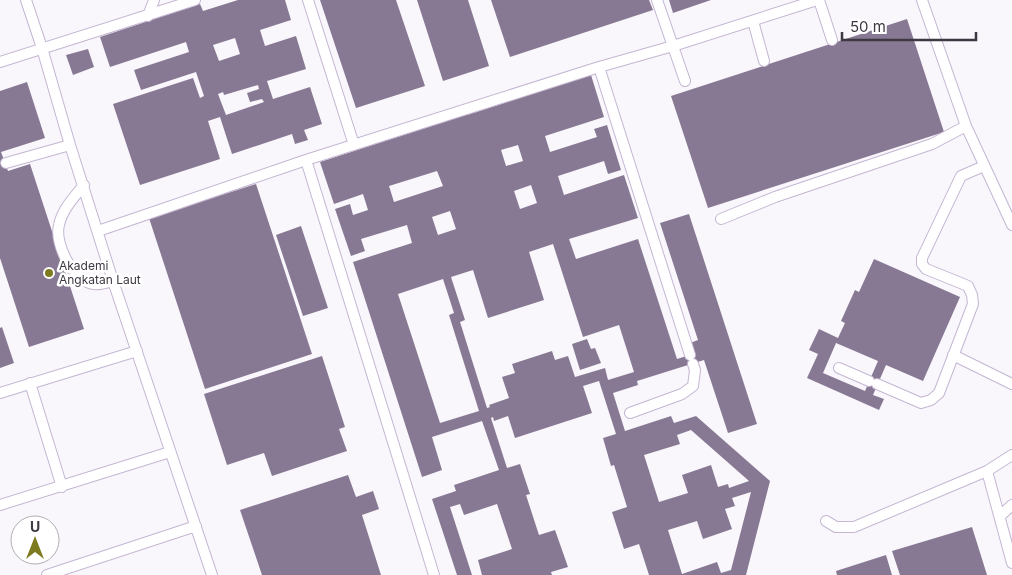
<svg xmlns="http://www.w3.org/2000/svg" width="1012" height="575" font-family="Inter,sans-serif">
	<rect width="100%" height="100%" fill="#f9f6fc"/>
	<!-- building -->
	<path fill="#877993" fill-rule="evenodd" d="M238,0h47l6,20 -31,10 5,16 31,-10 10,33 -39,12 6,18 37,-12 12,37 -18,6 4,10 -13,4 -3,-10 -60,20 -12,-37 -12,4 12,38 -80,26 -27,-81 80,-26 7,20 4,-2 -8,-24 -55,18 -7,-20 55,-18 -3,-10 -76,25 -10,-30 100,-33 3,7zM235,38l5,16 -21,7 -6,-16zM258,85l1,4 -12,4 3,9 12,-3 2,3 -38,13 -8,-21 5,-2 1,3z
		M320,0h76l29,86 -69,22z
		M417,0h51l21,66 -46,15z
		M491,0h158l4,10 -143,47z
		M669,0h42l-38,13z
		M907,19l37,113 -236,76 -37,-112z
		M88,49l6,18 -21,8 -7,-20z
		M591,75l13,42 -59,19 5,16 47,-15 -3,-8 13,-4 14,45 -13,4 -4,-13 -46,15 6,19 60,-20 14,43 -69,21 7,20 62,-20 39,120 16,-5 -3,-11 8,-3 -38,-117 29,-9 68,210 -29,9 -24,-73 -67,21 1,4 -25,8 12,38 46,-15 3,7 22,-7 74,65 -24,94h-97l-10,-31 -15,5 -12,-37 15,-5 -13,-42 -3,1 -8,-28 13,-4 -17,-53 -16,5 9,27 -77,25 -7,-22 -14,5 -1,-4 -2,1 16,50 13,-4 10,30 -4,1 13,40 16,-5 13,37 -17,5 1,3h-70l-4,-15 34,-11 -15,-45 -33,11 -4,-11 -10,3 22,68h-15l-25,-76 24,-8 -2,-6 45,-15 -17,-49 -50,16 10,33 -20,7 -69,-215 59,-19 -5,-18 -46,14 4,12 -14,5 -16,-47 15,-5 3,11 15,-5 -5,-16 -29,10 -14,-42 124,-40 -2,-7 23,-7 2,7zM518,145l5,16 -17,5 -5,-16zM437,171l6,15 -49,16 -5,-16zM531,185l6,18 -17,6 -6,-18zM450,211l6,18 -18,6 -6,-18zM553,244l30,93 36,-12 15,47 -26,8 -3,-12 -30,9 -7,-21 -13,4 -3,-9 -40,13 3,9 -13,4 7,21 -20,7 1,2 -3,1 -27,-86 5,-2 -14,-43 22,-7 15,48 56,-18 -15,-48zM443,279l11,34 -5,2 30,96 -39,12 -42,-129zM691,430l58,51 -20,7 -1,-4 -10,3 -7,-22 -29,10 6,18 -29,9 -15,-47 36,-11 -3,-9zM751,492l-20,78 -10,3 -4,-11 -35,12 -14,-44 29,-9 6,18 29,-10 -7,-20 10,-3 -3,-8z
		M27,82l18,56 -44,14 7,19 22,-7 54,165 -55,18 -29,-89v-167z
		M256,184l56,170 -107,35 -56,-171z
		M301,226l27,82 -25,8 -27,-81z
		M874,259l86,38 -37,84 -37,-16 -13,30 11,4 -5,11 -72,-32 11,-24 -9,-4 10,-21 19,9 7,-15 -4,-2 14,-31 4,2zM836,343l42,18 -13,30 -42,-18z
		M2,327l12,36 -14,5v-40z
		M587,339l4,10 4,-1 6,15 -21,7 -8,-26z
		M322,356l23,71 -6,2 8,22 -75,25 -8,-23 -37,12 -23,-71z
		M348,475l8,22 17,-6 6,18 -17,6 19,60h-119l-22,-65z
		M972,527l15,48h-87l-8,-24z
		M886,555l6,20h-55l-1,-4z"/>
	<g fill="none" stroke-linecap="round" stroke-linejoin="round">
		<defs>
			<path id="service" d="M26,0l16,48 28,97 43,136 99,294
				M308,0l46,145
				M657,0l28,81
				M819,0l13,40
				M922,0l44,126 46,99
				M148,16l6,-16
				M753,21l11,40
				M0,62l195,-62
				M599,67l91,288
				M306,160l128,415
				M6,163l64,-18
				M84,185c-10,12 -22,25 -25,40 -5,18 14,57 35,59 6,1 14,-2 19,-3
				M721,219l54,-22 157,-53 34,-18
				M98,231l208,-71 293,-93 74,-21 144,-46
				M953,355l59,29
				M839,368l30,13
				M30,383l32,104
				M877,384l44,19 10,-3 8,-7 34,-89 -1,-9 -4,-9 -42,-17 -4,-5v-6l39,-82 23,-10
				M0,393l137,-42
				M630,413l52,-19 11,-8 2,-16 -2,-6
				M987,471l25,92
				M0,505l170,-53
				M1000,516l12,-11
				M826,521l10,6h18l133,-56 25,-16
				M47,575l149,-49"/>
		</defs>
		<!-- service casing -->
		<use href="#service" stroke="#c5b6d2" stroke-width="12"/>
		<!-- service -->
		<use href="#service" stroke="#fff" stroke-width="10"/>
	</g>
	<!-- markers -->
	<circle fill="#7e7a20" stroke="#fff" stroke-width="2" cx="49" cy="273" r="5"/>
	<g text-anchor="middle" stroke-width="5" stroke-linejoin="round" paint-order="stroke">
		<!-- poi labels -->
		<g font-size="12" fill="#3e3843" stroke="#fff" text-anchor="start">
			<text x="59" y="270">Akademi<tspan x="59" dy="14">Angkatan Laut</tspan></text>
		</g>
	</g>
	<!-- north arrow -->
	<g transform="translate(35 540)"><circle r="24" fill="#ffffff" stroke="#b2afb4"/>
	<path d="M0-4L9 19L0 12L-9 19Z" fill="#7e7a20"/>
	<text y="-8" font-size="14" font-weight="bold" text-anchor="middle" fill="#3e3843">U</text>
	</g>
	<!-- scale -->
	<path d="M842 32v8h134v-8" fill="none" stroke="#3e3843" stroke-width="2.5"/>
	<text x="850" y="32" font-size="15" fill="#3e3843" stroke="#ffffff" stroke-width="4" paint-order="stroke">50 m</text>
</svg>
